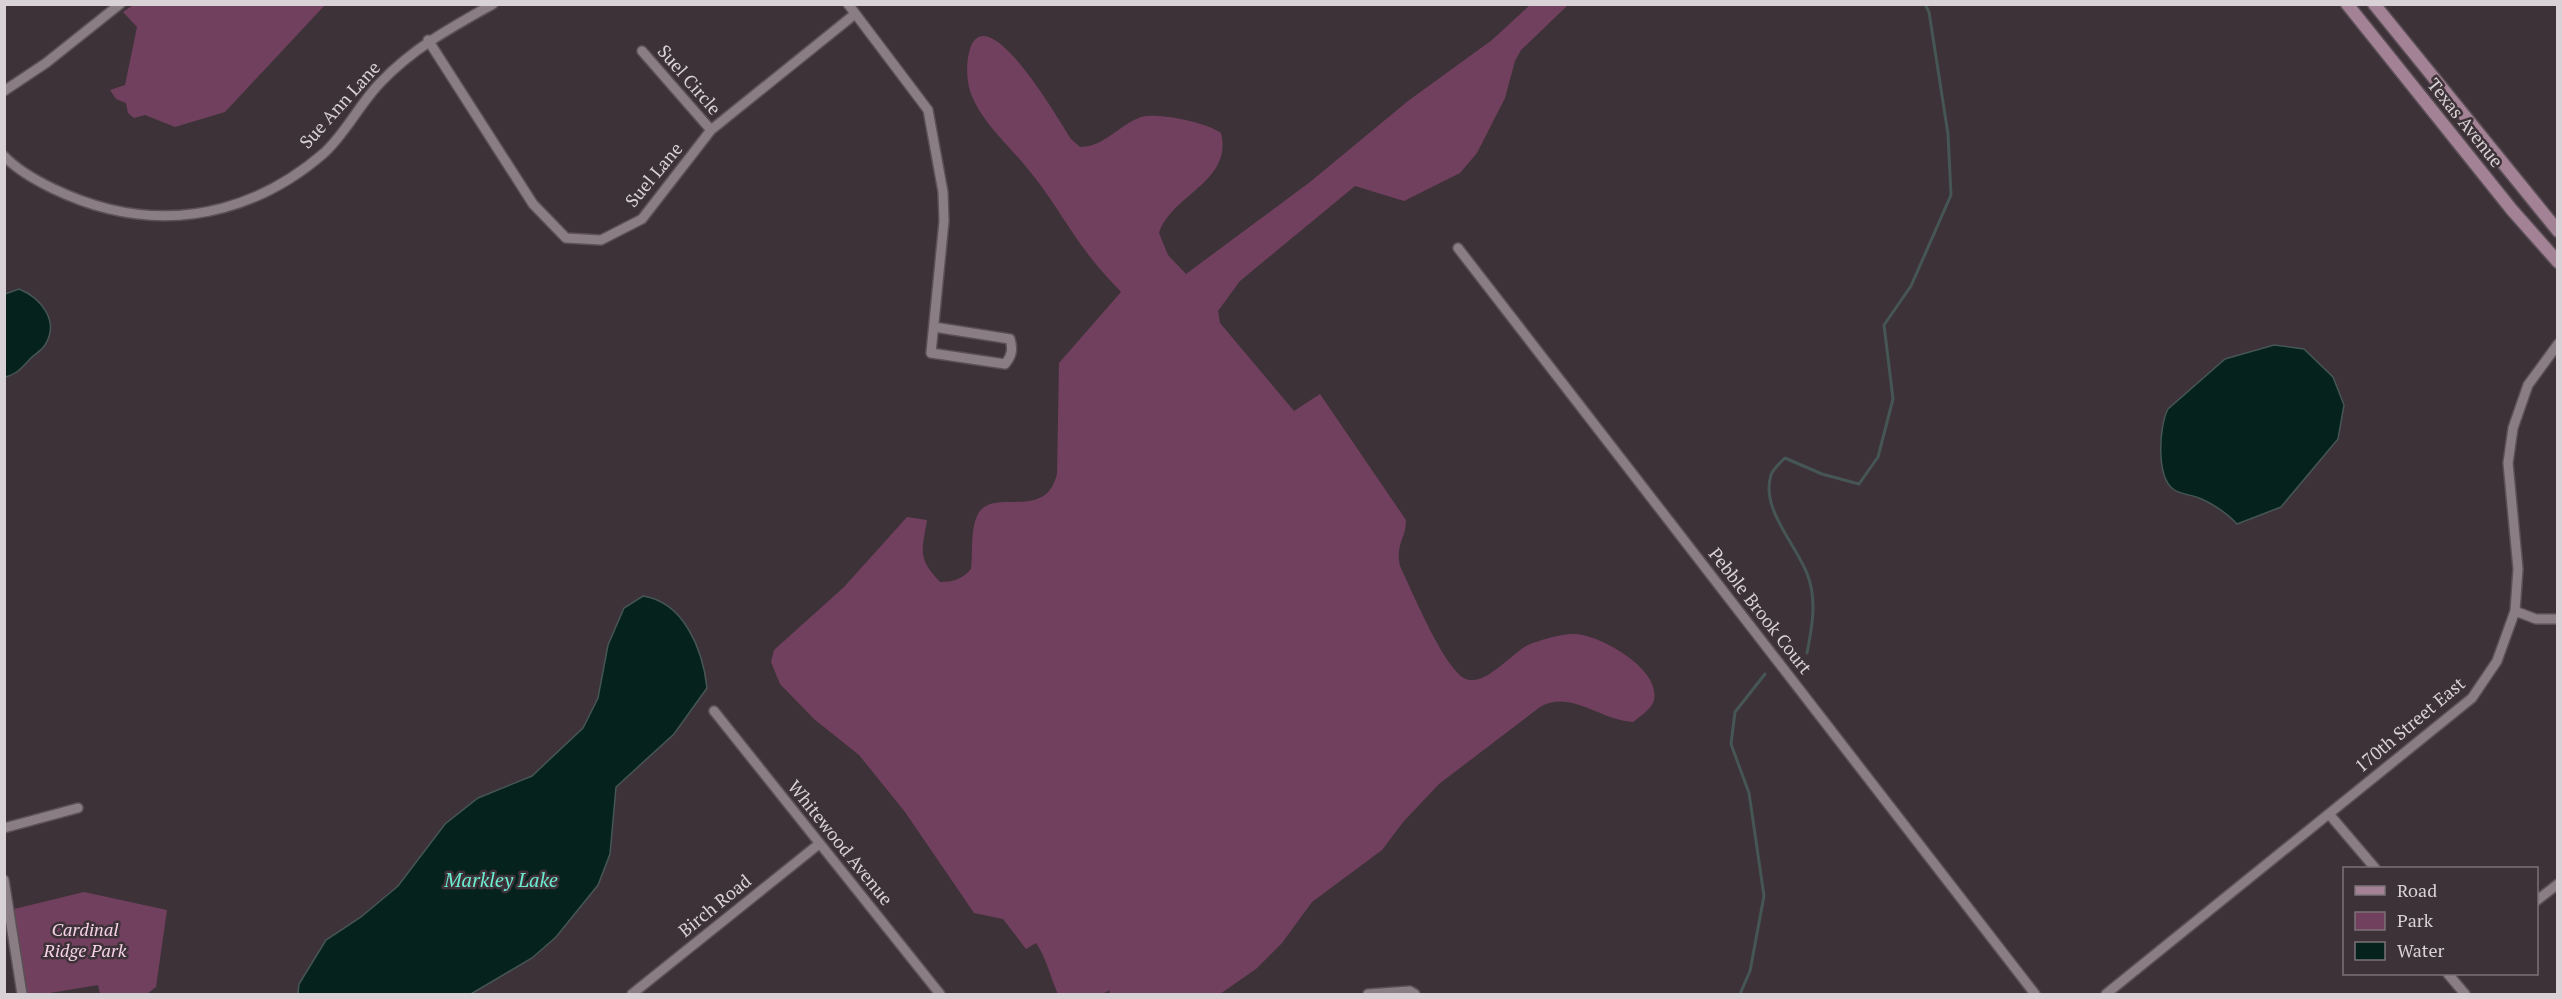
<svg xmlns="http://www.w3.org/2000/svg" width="2562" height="999" font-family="'PT Serif',serif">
	<rect width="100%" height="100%" fill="#3d3238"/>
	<!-- green -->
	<path fill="#71405e" d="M133,5v-1l192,1 -100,107 -50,15 -30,-12 -11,3 -6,-5 -2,-10 -10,-4 -6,-9 15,-5 12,-58 -14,-15z
		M1530,5h38l-47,45 -6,11 -10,37 -28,55 -17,20 -56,28 -49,-15 -115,95 -22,30 2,12 74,88 26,-17 86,126c0,19 -11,24 -6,46 11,23 45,105 66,113 19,8 46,-26 62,-34 11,-5 36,-12 48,-11 26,2 89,37 77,69 -3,7 -14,14 -20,19 -33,-2 -63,-33 -93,-15l-101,77 -35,37 -22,29 -70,52 -30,41 -26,26 -36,25h-111l1,-4 -8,4h-44c-8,-17 -11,-35 -22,-51l-10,6 -23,-30 -29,-6 -69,-101 -46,-57 -45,-36 -34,-35 -9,-22 3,-12 70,-63 63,-70 20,3c-5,31 -10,38 13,62 14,0 22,-3 31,-13 2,-17 -1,-40 7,-55 15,-28 67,9 79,-40l2,-111 62,-71c-10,-11 -21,-22 -30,-34 -23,-29 -40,-62 -64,-90 -19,-24 -47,-47 -57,-77 -4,-14 -4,-32 1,-45 20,-46 91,80 100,93l9,8c24,0 39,-22 61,-30 17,-5 67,6 80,16 12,49 -49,61 -62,100l9,22 18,19 124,-92 98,-81 84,-61z
		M84,892l83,18 -11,77 -9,7h-47l-2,-9 -54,9h-17l-13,-85z"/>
	<!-- water -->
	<path fill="#06221d" stroke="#455654" stroke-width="1.5" d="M19,289c22,9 41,32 26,56 -3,5 -10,9 -14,13 -8,9 -14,16 -26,19v-83z
		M2274,345l30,4 29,28 11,28 -6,34 -57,68 -44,17c-9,-10 -25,-21 -38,-26 -7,-3 -20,-4 -26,-9 -17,-13 -14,-63 -5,-80l57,-50z
		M643,596c41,6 60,54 64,92l-33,46 -58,53 -6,67 -12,31 -42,52 -24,21 -61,36h-173l1,-10 27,-44 35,-23 37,-31 47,-62 33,-26 54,-22 51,-48 15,-30 10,-53 16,-37z"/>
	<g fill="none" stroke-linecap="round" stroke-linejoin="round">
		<!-- stream -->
		<path stroke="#455654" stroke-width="3" d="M1807,653c5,-25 10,-52 1,-77 -11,-31 -48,-67 -37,-101 2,-6 10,-13 14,-17l37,16 37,10 19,-27 15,-58 -9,-74 27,-39 40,-91 -3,-61 -19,-122 -4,-8
			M1740,994l10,-23 14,-75 -15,-103 -18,-49 4,-32 30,-38"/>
		<defs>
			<path id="minor" d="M848,4l80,106 15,82 1,29 -13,132 74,11c7,-8 8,-15 5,-25l-76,-12
				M428,40l105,164 33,34 35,2 41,-21 69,-89 144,-116
				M642,51l69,79
				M4,91l42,-28 74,-59
				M4,156c23,24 72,45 105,53 78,19 154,-3 215,-56 22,-20 36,-50 57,-71 32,-34 71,-55 112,-78
				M1458,248l577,746
				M2515,611l21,8h22
				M714,711l226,283
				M2329,814l46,54
				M4,828l74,-20
				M4,880l18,114
				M2536,901l22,-17
				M2448,974l17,20
				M632,994l187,-150
				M1368,994l42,-3 5,3
				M2106,994l366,-296 25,-37 18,-50 3,-42 -10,-106 5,-35 15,-43 30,-41"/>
			<path id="secondary" d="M2347,4l165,206 46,52
				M2374,4l184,227"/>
		</defs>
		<!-- minor casing -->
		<use href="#minor" stroke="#5a5056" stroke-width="12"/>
		<!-- secondary casing -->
		<use href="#secondary" stroke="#5a5056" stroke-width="15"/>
		<!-- minor -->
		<use href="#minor" stroke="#8a7d84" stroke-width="9"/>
		<!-- secondary -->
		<use href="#secondary" stroke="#a48296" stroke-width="12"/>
	</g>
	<g text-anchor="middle" stroke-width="5" stroke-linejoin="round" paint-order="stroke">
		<!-- street labels -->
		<g font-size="18" fill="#d8d1d5" stroke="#3d3238">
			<text transform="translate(689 80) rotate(49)" y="6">Suel Circle</text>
			<text transform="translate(340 105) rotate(-48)" y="6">Sue Ann Lane</text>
			<text transform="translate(2465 123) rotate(51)" y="6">Texas Avenue</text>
			<text transform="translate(654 175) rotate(-50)" y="6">Suel Lane</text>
			<text transform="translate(1760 611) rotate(52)" y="6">Pebble Brook Court</text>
			<text transform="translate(2410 725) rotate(-40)" y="6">170th Street East</text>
			<text transform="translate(840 843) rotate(51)" y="6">Whitewood Avenue</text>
			<text transform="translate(715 906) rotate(-39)" y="6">Birch Road</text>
		</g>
		<!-- park labels -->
		<g font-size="18" font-style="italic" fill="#f6d2e6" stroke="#3d3238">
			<text x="85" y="936">Cardinal<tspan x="85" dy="21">Ridge Park</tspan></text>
		</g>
		<!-- water labels -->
		<g font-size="20" font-style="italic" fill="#6cebd1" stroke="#3d3238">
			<text x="501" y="887">Markley Lake</text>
		</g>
	</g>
	<!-- border -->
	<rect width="2562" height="999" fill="none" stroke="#d8d1d5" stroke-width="12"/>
	<!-- legend -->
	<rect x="2343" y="867" width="195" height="108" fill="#3d3238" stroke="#7b7277" stroke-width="1.5"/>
	<rect x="2355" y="886" width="30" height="9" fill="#a48296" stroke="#7b7277" stroke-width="1.5"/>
	<text x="2397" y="897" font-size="18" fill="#d8d1d5">Road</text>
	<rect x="2355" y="912" width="30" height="18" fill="#71405e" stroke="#7b7277" stroke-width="1.5"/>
	<text x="2397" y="927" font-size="18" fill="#d8d1d5">Park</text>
	<rect x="2355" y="942" width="30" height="18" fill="#06221d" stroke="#7b7277" stroke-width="1.5"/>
	<text x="2397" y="957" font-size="18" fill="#d8d1d5">Water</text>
</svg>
